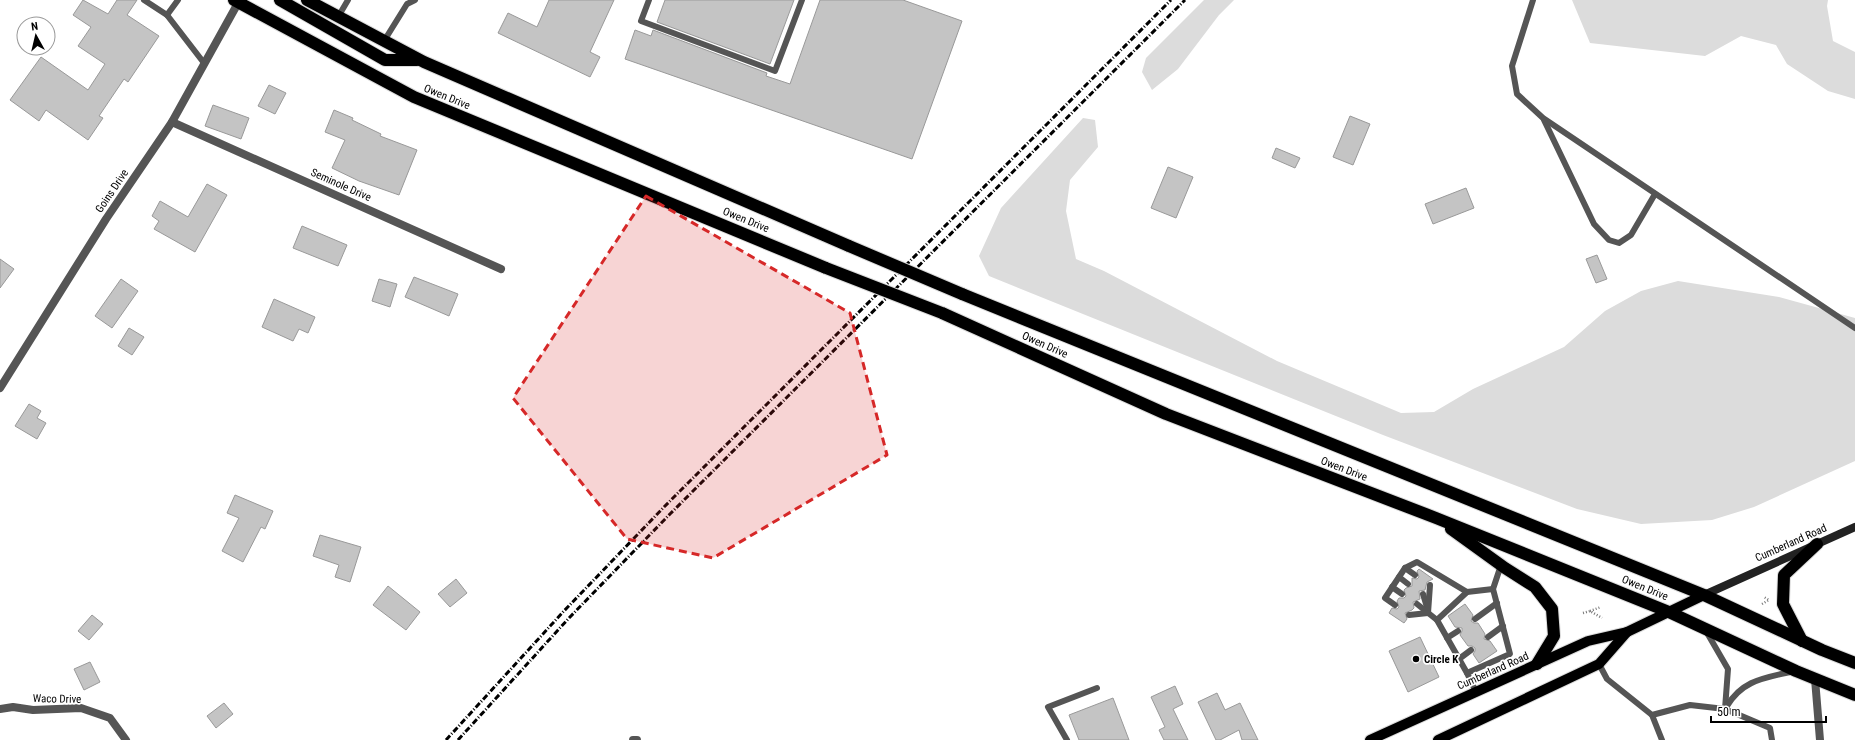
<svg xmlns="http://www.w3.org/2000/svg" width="1855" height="740" viewBox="0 0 1855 740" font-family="'Roboto Condensed',sans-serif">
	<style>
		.green { fill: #dcdcdc }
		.building { fill: #c4c4c4; stroke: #999 }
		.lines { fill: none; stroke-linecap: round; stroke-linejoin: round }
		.primary-casing { stroke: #dbdbdb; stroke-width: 12 }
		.highway-casing { stroke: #dbdbdb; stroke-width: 14 }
		.path { stroke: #777; stroke-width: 2.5; stroke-dasharray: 1 2; stroke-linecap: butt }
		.lane { stroke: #555; stroke-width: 6 }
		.street { stroke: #555; stroke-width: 8 }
		.secondary { stroke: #222; stroke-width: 8 }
		.primary { stroke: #000; stroke-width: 10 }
		.highway { stroke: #000; stroke-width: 12 }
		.rail { stroke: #000; stroke-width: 3; stroke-dasharray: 6 2 1 2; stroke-linecap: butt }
		.highway-bridge-casing { stroke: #dbdbdb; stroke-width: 14; stroke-linecap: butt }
		.highway-bridge { stroke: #000; stroke-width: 12 }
		.marked { fill: #d62828; fill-opacity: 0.2; stroke: #d62828; stroke-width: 3; stroke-dasharray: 8 5; stroke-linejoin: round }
		.poi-dot { fill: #000; stroke: #fff; stroke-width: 1.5 }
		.labels { text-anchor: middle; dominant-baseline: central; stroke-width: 3.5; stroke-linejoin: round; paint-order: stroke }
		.street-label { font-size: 11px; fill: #000; stroke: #fff }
		.poi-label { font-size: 11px; font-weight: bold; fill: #000; stroke: #fff; text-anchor: start }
	</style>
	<rect width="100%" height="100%" fill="#fff"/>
	<g class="green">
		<path d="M1204,0H1234L1219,15L1178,69L1152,90L1142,72L1146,58Z"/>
		<path d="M1572,0H1828L1827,6L1833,41L1855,52V99L1828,91L1787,64L1776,45L1741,36L1705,56L1590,43Z"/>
		<path d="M1083,118L1095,120L1098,147L1070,180L1066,211L1076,259L1104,271L1277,361L1401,413L1434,412L1473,389L1564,347L1605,311L1641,291L1678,281L1779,297L1855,318V461L1754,507L1712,520L1641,524L1577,509L1383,435L989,276L979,256L1001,208Z"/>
	</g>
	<g class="building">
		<path d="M83,0L108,14L117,0H137L127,15L159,36L128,82L124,79L99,116L103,118L88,140L46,110L39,121L10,100L41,57L88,90L105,64L78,46L91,27L73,15Z"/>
		<path d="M549,0H614L590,52L600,57L590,77L498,33L508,13L537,27Z"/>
		<path d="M665,0H794L770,64L657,22Z"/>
		<path d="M820,0H903L962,21L912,159L625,59L635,30L651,36L653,30L767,73L766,76L790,84Z"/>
		<path d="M269,85L286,93L275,114L258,106Z"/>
		<path d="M213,105L249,118L241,139L205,126Z"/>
		<path d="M334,110L353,118L352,120L381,134L380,136L417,150L399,195L359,181L332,168L345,140L325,132Z"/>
		<path d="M1350,116L1370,124L1353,165L1333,157Z"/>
		<path d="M1276,148L1300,158L1295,168L1272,158Z"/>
		<path d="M1168,167L1193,177L1176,218L1151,208Z"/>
		<path d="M207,184L227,195L195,252L154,229L159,221L152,216L160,201L188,217Z"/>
		<path d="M1466,188L1474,208L1433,224L1425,204Z"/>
		<path d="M302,226L347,245L338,266L293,248Z"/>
		<path d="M1597,255L1607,279L1596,283L1586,259Z"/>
		<path d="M0,259L14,269L0,288Z"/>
		<path d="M414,277L458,294L449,316L405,297Z"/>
		<path d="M121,279L138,291L112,328L95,316Z"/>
		<path d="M379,279L397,284L390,307L372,301Z"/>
		<path d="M274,299L315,317L308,333L299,329L293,341L262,327Z"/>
		<path d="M129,328L144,337L132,355L118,346Z"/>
		<path d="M29,404L41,411L37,418L46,423L37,439L15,426Z"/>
		<path d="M235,495L273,511L265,529L261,527L243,562L222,551L239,518L227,513Z"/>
		<path d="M320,535L361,547L350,582L335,577L339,565L313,556Z"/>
		<path d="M1419,569L1433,579L1427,582L1425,590L1419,591L1420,599L1413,602L1414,608L1412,610L1405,613L1407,619L1404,623L1389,613L1392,608L1397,609L1399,607L1397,601L1399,598H1404L1406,596L1404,590L1406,588L1412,586V578L1417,579L1419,577L1417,571Z"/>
		<path d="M456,579L467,593L450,607L438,594Z"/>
		<path d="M388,586L420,612L406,630L373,605Z"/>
		<path d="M1465,604L1473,615L1471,621L1474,623H1478L1485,634L1484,639L1490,641L1497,651L1479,663L1473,654L1475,651V648L1472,646H1468L1460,635L1462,631V628L1455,627L1448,616Z"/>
		<path d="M92,615L103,624L89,640L78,631Z"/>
		<path d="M1420,637L1439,677L1408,692L1389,651Z"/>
		<path d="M90,662L100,682L84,690L74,669Z"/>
		<path d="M1175,686L1183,704L1173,709L1188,740H1164L1159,730L1165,727L1151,697Z"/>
		<path d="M1217,693L1225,710L1240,703L1258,740H1242L1239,730L1220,740H1216L1198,702Z"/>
		<path d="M1113,698L1129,740H1079L1069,715Z"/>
		<path d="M224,703L233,714L216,728L207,716Z"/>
	</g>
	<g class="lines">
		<defs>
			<g id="primary">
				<path d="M1370,740L1588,641L1627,632L1704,595"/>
				<path d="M1438,740L1599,664L1627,632"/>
			</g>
			<g id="highway">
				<path d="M234,0L414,97L826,268"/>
				<path d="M280,0L385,60H417"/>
				<path d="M307,0L424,62L849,246"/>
				<path d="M962,294L1704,595L1822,650L1855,663"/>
				<path d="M942,313L1166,414L1436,518L1669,612L1796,671L1855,695"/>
				<path d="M1451,529L1505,568L1535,587L1552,609L1554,636L1537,664"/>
				<path d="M1802,641L1783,604L1784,575L1817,544"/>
			</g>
		</defs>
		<use href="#primary" class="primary-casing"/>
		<use href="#highway" class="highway-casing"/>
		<g class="path">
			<path d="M1762,604L1769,600L1764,597"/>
			<path d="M1590,611L1601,607"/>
			<path d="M1583,613L1590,611L1602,618"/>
		</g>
		<g class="lane">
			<path d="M144,0L167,15L178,0"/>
			<path d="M649,0L641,21L775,71L802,0"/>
			<path d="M1533,0L1512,66L1517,94L1543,118L1855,328"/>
			<path d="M167,15L204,63"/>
			<path d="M338,17L348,0"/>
			<path d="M384,41L407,4L415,0"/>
			<path d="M1544,120L1594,224L1609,240L1619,243L1631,235L1655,194"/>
			<path d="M1405,568L1415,575"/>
			<path d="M1399,577L1408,584"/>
			<path d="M1392,587L1402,594"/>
			<path d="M1423,594L1427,607"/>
			<path d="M1417,604L1437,620"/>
			<path d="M1395,605L1385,598L1405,568L1417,562L1467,592"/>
			<path d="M1428,613L1430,585"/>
			<path d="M1409,615L1428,613"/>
			<path d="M1475,619L1497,603"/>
			<path d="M1706,631L1728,669L1725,709"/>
			<path d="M1488,637L1503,626"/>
			<path d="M1447,638L1458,631"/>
			<path d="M1459,659L1471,650"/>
			<path d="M1599,664L1607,679L1652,715L1690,705L1725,709L1770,728L1772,740"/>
			<path d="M1467,673L1437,620L1467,592L1493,589"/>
			<path d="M1476,692L1467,673L1510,654L1493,589L1501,565"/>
			<path d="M1727,706C1743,679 1766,678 1794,671"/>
			<path d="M1652,715L1662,740"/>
			<path d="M1067,740L1048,707L1097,688"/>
		</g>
		<g class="street">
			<path d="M172,122L501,269"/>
			<path d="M0,388L106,219L172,122L238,3"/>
			<path d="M1815,679L1820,740"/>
			<path d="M0,709L13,707L33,710L81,708L110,718L126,740"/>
			<path d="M633,740H637"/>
		</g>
		<path class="secondary" d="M1704,595L1855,527"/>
		<use href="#primary" class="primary"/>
		<use href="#highway" class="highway"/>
		<g class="rail">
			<path d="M446,740L563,612L664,507L1171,0"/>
			<path d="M458,740L569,618L670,514L1185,0"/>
		</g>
		<defs>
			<g id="highway-bridge">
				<path d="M849,246L962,294"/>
				<path d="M826,268L942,313"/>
			</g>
		</defs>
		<use href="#highway-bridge" class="highway-bridge-casing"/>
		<use href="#highway-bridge" class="highway-bridge"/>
	</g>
	<path class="marked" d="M646,196L850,313L887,455L713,558L627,539L513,398Z"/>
	<circle class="poi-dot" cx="1416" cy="659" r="4"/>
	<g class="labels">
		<g class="street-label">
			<text transform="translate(447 97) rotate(22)">Owen Drive</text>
			<text transform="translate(341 185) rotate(24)">Seminole Drive</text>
			<text transform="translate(112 191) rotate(-56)">Goins Drive</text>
			<text transform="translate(746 220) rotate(22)">Owen Drive</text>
			<text transform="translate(1045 345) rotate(24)">Owen Drive</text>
			<text transform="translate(1344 469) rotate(21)">Owen Drive</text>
			<text transform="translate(1791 543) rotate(-24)">Cumberland Road</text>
			<text transform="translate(1645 588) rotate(22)">Owen Drive</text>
			<text transform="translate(1493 671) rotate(-24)">Cumberland Road</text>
			<text transform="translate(57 699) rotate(1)">Waco Drive</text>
		</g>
		<g class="poi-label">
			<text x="1424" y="659">Circle K</text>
		</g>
	</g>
	<g transform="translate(36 36) rotate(352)"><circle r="19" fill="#ffffff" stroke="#999999"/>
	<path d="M0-3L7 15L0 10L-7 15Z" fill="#000000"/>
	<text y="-6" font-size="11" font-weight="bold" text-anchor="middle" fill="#000000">N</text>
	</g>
	<path d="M1711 716v6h115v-6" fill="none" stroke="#000000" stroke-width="2"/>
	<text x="1717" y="716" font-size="12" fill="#000000" stroke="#ffffff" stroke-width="3" paint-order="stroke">50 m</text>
</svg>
